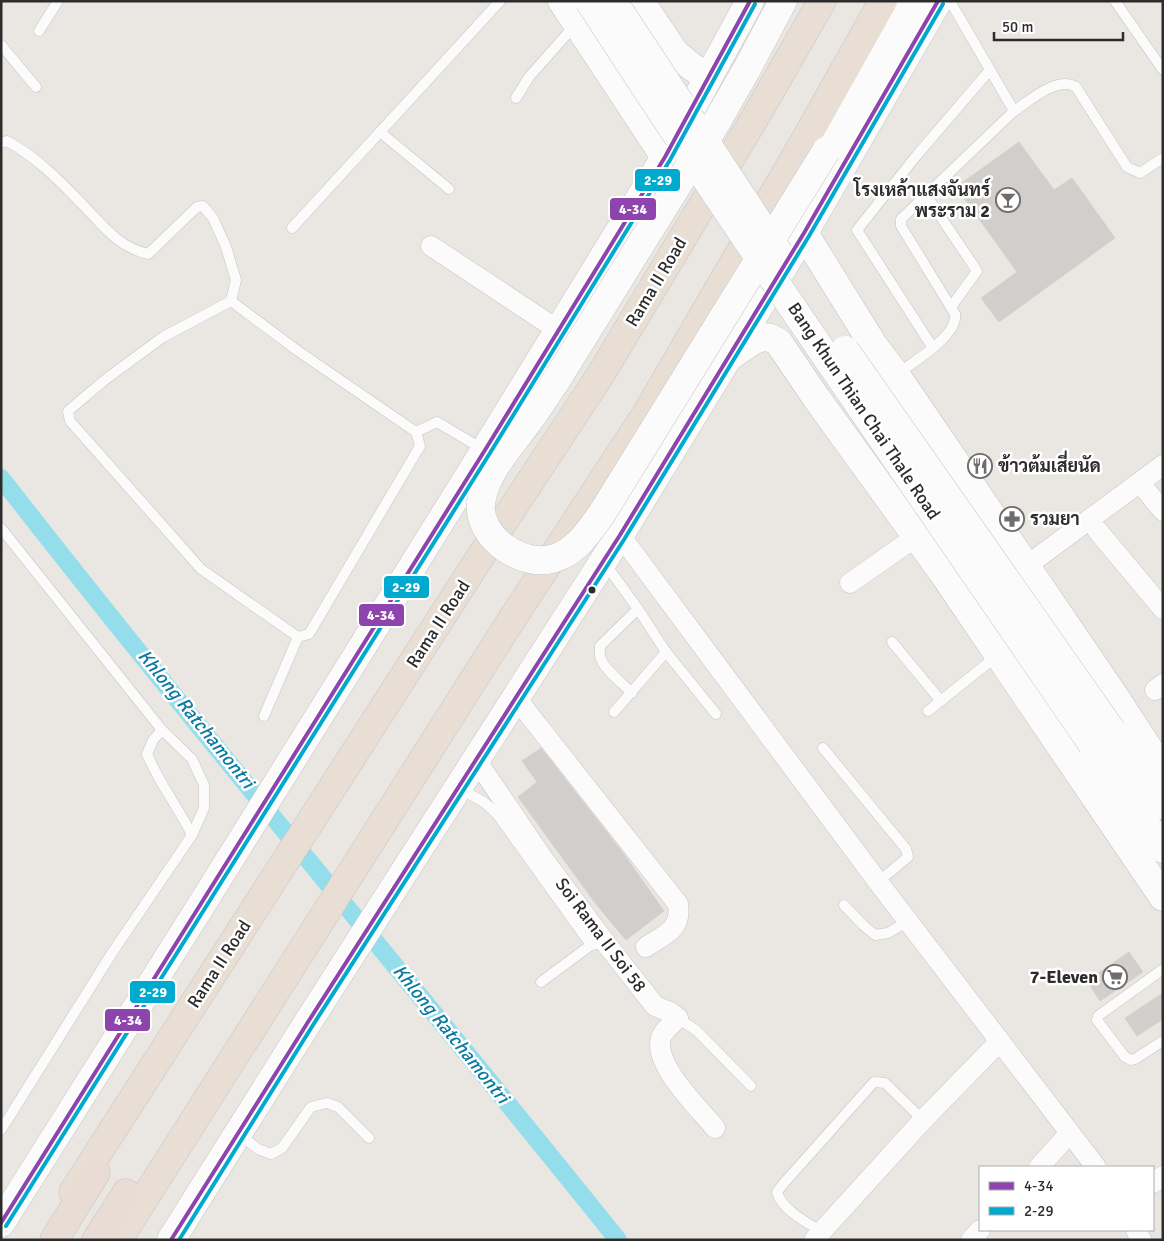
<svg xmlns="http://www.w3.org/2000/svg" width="1164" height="1241" viewBox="0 0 1164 1241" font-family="Signika,Sarabun,sans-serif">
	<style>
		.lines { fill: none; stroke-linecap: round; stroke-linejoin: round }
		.canal { stroke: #94deec; stroke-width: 18 }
		.building { fill: #d1cecb; stroke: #d5d1ce }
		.service-casing { stroke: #c6c4c4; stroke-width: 11 }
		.minor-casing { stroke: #c6c4c4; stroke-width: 21 }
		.secondary-casing { stroke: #c6c4c4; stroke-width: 29 }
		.trunk-casing { stroke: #c6c4c2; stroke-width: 29 }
		.motorway-casing { stroke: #c6c4c2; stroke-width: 29 }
		.service { stroke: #fcfbfb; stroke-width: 10 }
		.minor { stroke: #fcfbfb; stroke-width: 20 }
		.secondary { stroke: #fcfbfb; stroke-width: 28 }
		.trunk { stroke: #e8ded4; stroke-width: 28 }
		.motorway { stroke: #e9dcd4; stroke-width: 28 }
		.secondary-bridge-casing { stroke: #c6c4c4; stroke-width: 29; stroke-linecap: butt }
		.secondary-bridge { stroke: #fcfbfb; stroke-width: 28 }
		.bus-1-casing { stroke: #fff; stroke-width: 8 }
		.bus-2-casing { stroke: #fff; stroke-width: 8 }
		.bus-1 { stroke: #8e44ad; stroke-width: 4 }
		.bus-2 { stroke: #00a9ce; stroke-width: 4 }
		.bus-dot { fill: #2c2c2c; stroke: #fff; stroke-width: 2 }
		.labels { text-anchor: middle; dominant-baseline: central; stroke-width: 5; stroke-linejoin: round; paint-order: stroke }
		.poi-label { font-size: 18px; font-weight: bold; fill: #2c2c2c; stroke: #fff; text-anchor: end }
		.street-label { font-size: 18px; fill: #2c2c2c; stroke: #fff }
		.water-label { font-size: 19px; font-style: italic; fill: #0b7ba1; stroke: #fff }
		.line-badge { stroke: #fff; stroke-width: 2 }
		.badge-label { font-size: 14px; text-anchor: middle; font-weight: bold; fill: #fff }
	</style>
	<rect width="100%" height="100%" fill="#eae6e2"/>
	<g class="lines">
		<path class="canal" d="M1,478C202,736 414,985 618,1240"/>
	</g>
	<g class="building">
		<path d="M1019,142L1054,190L1072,178L1115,238L999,322L981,298L1017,272L956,187Z"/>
		<path d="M541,748L623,853L664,911L626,940L596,904L518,797L537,782L522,761Z"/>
		<path d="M1129,952L1143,972L1100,1001L1087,981Z"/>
		<path d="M1163,993V1019L1137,1036L1125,1018Z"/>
	</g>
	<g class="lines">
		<defs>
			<g id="service">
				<path d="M1115,1L1163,70"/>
				<path d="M39,31L58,1"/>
				<path d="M1,45L36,87"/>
				<path d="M516,98L529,77L575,25"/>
				<path d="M1014,111C1029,101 1058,75 1076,87L1127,167L1140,173L1163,158"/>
				<path d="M380,132L449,189"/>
				<path d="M1,143L7,141C35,156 59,180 81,203C103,225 116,246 148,254L197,207L203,206L213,218L226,247L236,280L231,301"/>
				<path d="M926,195L977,271L951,307"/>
				<path d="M292,228L500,1"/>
				<path d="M231,301L298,351L416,432L420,446L309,634L298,637L201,569L70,421L68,411L106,379L163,337Z"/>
				<path d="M933,348L857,230L917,155L989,71"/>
				<path d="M897,374C912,363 959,335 955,314L901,226V219L1014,111L950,1"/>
				<path d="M416,432L437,422L484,450"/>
				<path d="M1,528L162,730L153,740L147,754C159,783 178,807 192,835"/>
				<path d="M604,562L638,609L666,652L716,714"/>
				<path d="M892,642L941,701"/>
				<path d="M632,693C622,683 606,671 601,659C599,655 600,650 600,646L638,609"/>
				<path d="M928,711L998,655"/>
				<path d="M614,712L666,652"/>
				<path d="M264,716L298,637"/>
				<path d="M823,748L906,849L908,857L878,882"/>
				<path d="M458,788L484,802L497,814L591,945"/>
				<path d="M844,905L863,925L875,935L888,933L908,921"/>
				<path d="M1163,969L1098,1016L1097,1020L1125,1057L1131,1060L1135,1059L1163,1041"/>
				<path d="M541,982L591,945L596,944"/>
				<path d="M678,1018L697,1031L751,1086"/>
				<path d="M1,1130L112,953L192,835L204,808V785L192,759L162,730"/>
				<path d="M239,1134L258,1149L271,1154L282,1148L311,1107L327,1103L338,1107L369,1138"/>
				<path d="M821,1231C807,1223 781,1209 777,1192L784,1183L874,1082L885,1083L923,1120"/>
			</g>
			<g id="minor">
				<path d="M431,246L558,330"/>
				<path d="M1140,483L1163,511"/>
				<path d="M1097,530L1163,609"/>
				<path d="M620,535L878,882L1096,1167"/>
				<path d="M1025,567L1163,465"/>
				<path d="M850,583L917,536"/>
				<path d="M1155,690L1163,684"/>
				<path d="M516,698L678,904C682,930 665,934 646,947"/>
				<path d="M476,760L544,860L604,941L655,1006L670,1012L678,1018C672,1024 663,1031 661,1038C653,1065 699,1108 715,1128"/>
				<path d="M1039,1167L1070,1133"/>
				<path d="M1153,1183L1163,1176"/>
				<path d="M1136,1230L1141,1240"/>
				<path d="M814,1240L923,1120L1000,1041"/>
				<path d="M971,1240L980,1230"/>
			</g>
			<g id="secondary">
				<path d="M562,1L665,157"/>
				<path d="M640,1L675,53L692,67L708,77"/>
				<path d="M716,123L748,67L783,1"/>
				<path d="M826,151L913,1"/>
				<path d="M804,233L874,346L896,375L1115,697L1163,771"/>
				<path d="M732,355C746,346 763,328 779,343L817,399L943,573L1163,897"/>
				<path d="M1112,731L1163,805"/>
				<path d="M1092,744L1163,849"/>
				<path d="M1,1223L207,896L485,450L665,157L750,1"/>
				<path d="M171,1240L308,1022L620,535L804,233L938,1"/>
			</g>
			<g id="trunk">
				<path d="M73,1192L477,562L601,374L759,111L822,1"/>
				<path d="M118,1240L514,616L646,414L805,140L883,1"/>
			</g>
			<g id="motorway">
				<path d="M54,1240L96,1173"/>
				<path d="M96,1240L126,1193"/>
			</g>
		</defs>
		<use href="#service" class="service-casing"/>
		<use href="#minor" class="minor-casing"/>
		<use href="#secondary" class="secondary-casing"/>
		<use href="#trunk" class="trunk-casing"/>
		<use href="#motorway" class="motorway-casing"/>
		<use href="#service" class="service"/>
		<use href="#minor" class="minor"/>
		<use href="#secondary" class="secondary"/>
		<use href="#trunk" class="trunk"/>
		<use href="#motorway" class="motorway"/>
		<defs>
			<g id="secondary-bridge">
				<path d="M589,1C751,252 923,497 1092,744"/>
				<path d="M613,1L780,255"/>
				<path d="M716,123L554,384C545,397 537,410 528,422C511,446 485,472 481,503C477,538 524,569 555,558C577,551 588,532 601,515L826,151"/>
				<path d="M845,350L1112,731"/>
			</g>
		</defs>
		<use href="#secondary-bridge" class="secondary-bridge-casing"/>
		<use href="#secondary-bridge" class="secondary-bridge"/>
		<defs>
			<g id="bus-1">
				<path d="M1,1223L485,450L665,157L750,1"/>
				<path d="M171,1240L308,1022L620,535L804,233L938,1"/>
			</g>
			<g id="bus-2">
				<path d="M6,1226L490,453L670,160L755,4"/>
				<path d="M179,1240L313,1025L625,538L809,236L943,4"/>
			</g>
		</defs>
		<use href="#bus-1" class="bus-1-casing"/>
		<use href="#bus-2" class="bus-2-casing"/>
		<use href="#bus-1" class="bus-1"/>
		<use href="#bus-2" class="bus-2"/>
	</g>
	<defs>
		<symbol id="bar-ring" viewBox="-11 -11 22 22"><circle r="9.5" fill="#fff" stroke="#6e6d6c" stroke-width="1.5"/><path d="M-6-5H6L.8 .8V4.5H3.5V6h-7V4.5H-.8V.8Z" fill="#6e6d6c"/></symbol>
		<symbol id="restaurant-ring" viewBox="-11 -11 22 22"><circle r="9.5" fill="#fff" stroke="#6e6d6c" stroke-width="1.5"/><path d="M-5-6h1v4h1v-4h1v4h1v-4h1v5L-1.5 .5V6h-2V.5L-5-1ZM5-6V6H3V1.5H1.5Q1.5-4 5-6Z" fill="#6e6d6c"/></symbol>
		<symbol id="pharmacy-ring" viewBox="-11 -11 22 22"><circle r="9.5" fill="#fff" stroke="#6e6d6c" stroke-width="1.5"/><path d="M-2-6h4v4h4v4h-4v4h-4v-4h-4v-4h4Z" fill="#6e6d6c"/></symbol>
		<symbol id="supermarket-ring" viewBox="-11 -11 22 22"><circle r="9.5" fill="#fff" stroke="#6e6d6c" stroke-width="1.5"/><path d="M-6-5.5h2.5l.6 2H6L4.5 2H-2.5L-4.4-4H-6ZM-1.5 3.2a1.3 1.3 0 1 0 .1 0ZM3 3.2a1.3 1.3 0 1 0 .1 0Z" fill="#6e6d6c"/></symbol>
	</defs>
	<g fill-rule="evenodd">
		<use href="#bar-ring" x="994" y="186" width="28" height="28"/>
		<use href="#restaurant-ring" x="966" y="452" width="28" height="28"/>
		<use href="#pharmacy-ring" x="998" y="505" width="28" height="28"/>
		<use href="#supermarket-ring" x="1101" y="963" width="28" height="28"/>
	</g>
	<circle class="bus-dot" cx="592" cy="590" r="4.5"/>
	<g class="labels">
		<g class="poi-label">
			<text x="990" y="190">โรงเหล้าแสงจันทร์<tspan x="990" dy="21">พระราม 2</tspan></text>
			<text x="998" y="466" text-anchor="start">ข้าวต้มเสี่ยนัด</text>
			<text x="1030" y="519" text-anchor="start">รวมยา</text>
			<text x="1098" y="977">7-Eleven</text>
		</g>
		<g class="street-label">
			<text transform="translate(656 282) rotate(-59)">Rama II Road</text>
			<text transform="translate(864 411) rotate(56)">Bang Khun Thian Chai Thale Road</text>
			<text transform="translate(438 624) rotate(-57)">Rama II Road</text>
			<text transform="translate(601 935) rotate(53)">Soi Rama II Soi 58</text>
			<text transform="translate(219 964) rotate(-57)">Rama II Road</text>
		</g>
		<g class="water-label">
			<text transform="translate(196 719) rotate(51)">Khlong Ratchamontri</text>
			<text transform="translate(451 1034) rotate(51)">Khlong Ratchamontri</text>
		</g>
	</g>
	<g class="line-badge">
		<rect x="634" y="168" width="47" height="24" rx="5" fill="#00a9ce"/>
		<rect x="609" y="197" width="48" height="24" rx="5" fill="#8e44ad"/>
		<rect x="383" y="575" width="47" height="24" rx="5" fill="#00a9ce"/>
		<rect x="358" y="603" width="47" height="24" rx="5" fill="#8e44ad"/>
		<rect x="129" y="980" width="47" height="24" rx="5" fill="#00a9ce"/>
		<rect x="104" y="1008" width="47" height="24" rx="5" fill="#8e44ad"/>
	</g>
	<g class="badge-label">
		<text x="658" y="185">2-29</text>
		<text x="633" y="214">4-34</text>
		<text x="406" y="592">2-29</text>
		<text x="381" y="620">4-34</text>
		<text x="153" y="997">2-29</text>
		<text x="128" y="1025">4-34</text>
	</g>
	<rect width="1164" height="1241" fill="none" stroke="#2c2c2c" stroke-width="5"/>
	<rect x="979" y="1166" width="175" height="65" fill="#ffffff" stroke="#ababab"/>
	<rect x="989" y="1182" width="25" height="8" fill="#8e44ad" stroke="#ababab"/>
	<text x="1024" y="1191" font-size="15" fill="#2c2c2c">4-34</text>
	<rect x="989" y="1207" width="25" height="8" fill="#00a9ce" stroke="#ababab"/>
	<text x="1024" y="1216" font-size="15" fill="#2c2c2c">2-29</text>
	<path d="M994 32v8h129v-8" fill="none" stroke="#2c2c2c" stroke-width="2.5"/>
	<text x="1002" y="32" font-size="15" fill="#2c2c2c" stroke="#ffffff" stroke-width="4" paint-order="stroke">50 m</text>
</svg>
